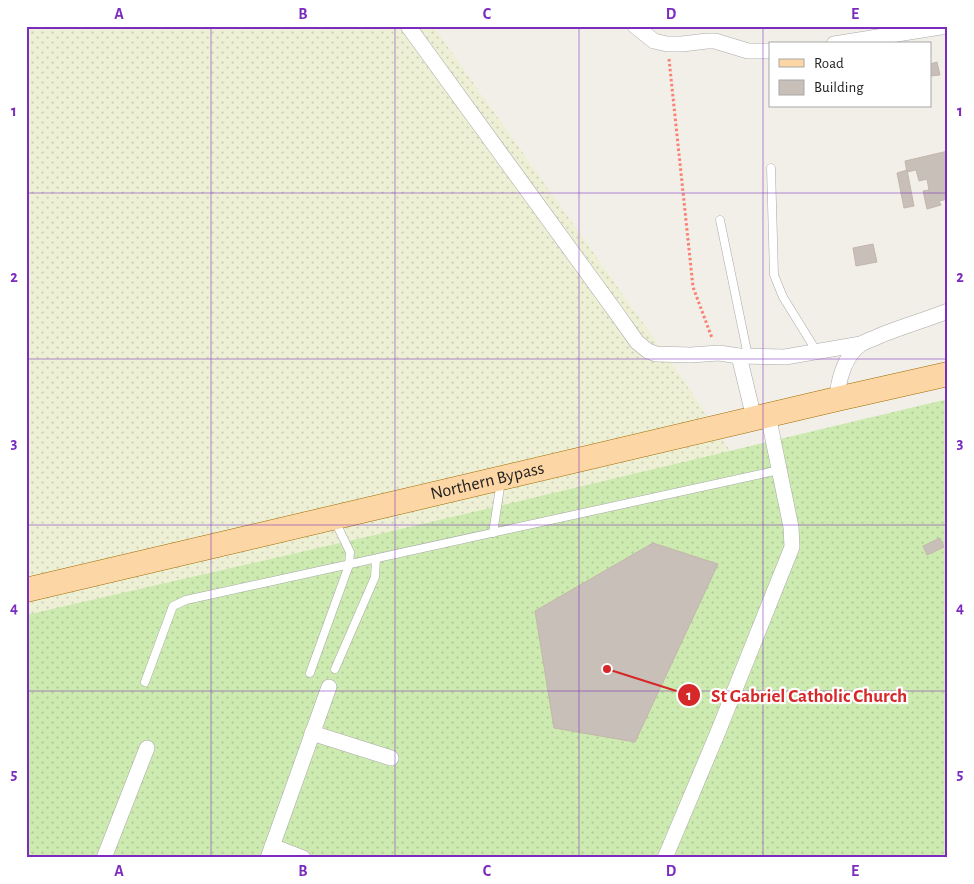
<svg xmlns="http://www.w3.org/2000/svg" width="974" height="884" viewBox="0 0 974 884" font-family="'Alegreya Sans',sans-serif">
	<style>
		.farmland { fill: url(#farmland-dots) }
		.garden { fill: url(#garden-dots) }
		.building { fill: #c7bfb8; stroke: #c4b6ab }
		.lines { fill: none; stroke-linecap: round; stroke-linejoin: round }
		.lane-casing { stroke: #a9a9a9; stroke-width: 9 }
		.street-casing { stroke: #a9a9a9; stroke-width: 16 }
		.primary-casing { stroke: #a06b00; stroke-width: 25 }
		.path { stroke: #fa8072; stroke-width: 3; stroke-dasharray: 2.5 2.5; stroke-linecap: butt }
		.lane { stroke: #fff; stroke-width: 8 }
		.street { stroke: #fff; stroke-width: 15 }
		.primary { stroke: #fcd6a4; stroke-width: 24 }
		.grid { fill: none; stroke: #7b2cbf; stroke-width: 1; stroke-opacity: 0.55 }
		.labels { text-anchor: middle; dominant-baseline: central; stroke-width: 4.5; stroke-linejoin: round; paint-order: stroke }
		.street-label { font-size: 18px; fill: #222; stroke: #fff }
		.leader { fill: none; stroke: #d62828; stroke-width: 2 }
		.callout-dot { fill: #d62828; stroke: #fff; stroke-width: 2 }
		.mark-label { font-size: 15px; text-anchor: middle; font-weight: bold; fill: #fff }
		.callout-label { font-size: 19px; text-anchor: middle; font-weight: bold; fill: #d62828; stroke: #fff; stroke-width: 4.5; stroke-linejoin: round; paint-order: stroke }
		.neatline { fill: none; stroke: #7b2cbf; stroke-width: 2 }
		.grid-label { font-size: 16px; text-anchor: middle; font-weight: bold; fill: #7b2cbf }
	</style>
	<defs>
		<pattern id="farmland-dots" width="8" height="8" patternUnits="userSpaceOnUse" patternTransform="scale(1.25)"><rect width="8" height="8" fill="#eef0d5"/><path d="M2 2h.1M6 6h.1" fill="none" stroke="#ccceb7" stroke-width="1.8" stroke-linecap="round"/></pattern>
		<pattern id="garden-dots" width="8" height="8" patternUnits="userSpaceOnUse" patternTransform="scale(1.25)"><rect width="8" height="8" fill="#cdebb0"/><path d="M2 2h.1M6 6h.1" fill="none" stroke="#b0c997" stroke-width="1.8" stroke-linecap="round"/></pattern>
	</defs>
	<rect width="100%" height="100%" fill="#f2efe9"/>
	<path class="farmland" d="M26,26H433L680,375L787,536L26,691Z"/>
	<path class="garden" d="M948,399V858H26V615L431,522Z"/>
	<g class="building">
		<path d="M937,62L940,75L930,76V64Z"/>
		<path d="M948,151V199L939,201L941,205L927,209L923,191L929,190L927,179L919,181L916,170L907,172L905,161Z"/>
		<path d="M907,170L914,206L904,208L897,173Z"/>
		<path d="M873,244L877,262L856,266L853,248Z"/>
		<path d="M940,538L944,547L927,555L923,546Z"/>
		<path d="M653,543L718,564L635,742L554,728L535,611Z"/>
	</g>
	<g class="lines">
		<defs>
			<g id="lane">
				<path d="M771,168L774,275L783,297L817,352"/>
				<path d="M720,220L748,356"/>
				<path d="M493,533L501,481"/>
				<path d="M335,669L375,577L376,559"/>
				<path d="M310,673L349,565L350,552L334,519"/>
				<path d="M145,682L173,606L186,600L779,470"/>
			</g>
			<g id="street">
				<path d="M408,26L615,311L637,342L648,351L656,354L691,355L719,353L739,356L785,357L861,344"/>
				<path d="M635,26L654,41L667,44H682L707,41H715L748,51H770"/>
				<path d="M834,44L947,26"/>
				<path d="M739,356L754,418"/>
				<path d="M837,399C838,380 845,355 861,344C866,341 873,339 879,336C901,327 925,320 948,311"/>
				<path d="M312,733L391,758"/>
				<path d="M272,846L303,858"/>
				<path d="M104,858L147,748"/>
				<path d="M268,858L329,687"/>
				<path d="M665,858L718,732L792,547L791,527L768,415"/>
			</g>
			<g id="primary">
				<path id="s1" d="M26,590L837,399L948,374"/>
			</g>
		</defs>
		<use href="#lane" class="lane-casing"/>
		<use href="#street" class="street-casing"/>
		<use href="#primary" class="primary-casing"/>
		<path class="path" d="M669,59L693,287L712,338"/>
		<use href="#lane" class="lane"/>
		<use href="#street" class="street"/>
		<use href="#primary" class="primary"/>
	</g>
	<path class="grid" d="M211,26V858M395,26V858M579,26V858M763,26V858M26,193H948M26,359H948M26,525H948M26,691H948"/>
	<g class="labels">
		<g class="street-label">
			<text stroke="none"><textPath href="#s1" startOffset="474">Northern Bypass</textPath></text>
		</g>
	</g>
	<path class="leader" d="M607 669L689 695"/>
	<g class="callout-dot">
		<circle cx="607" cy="669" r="5"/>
		<circle cx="689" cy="695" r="12"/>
	</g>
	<g class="mark-label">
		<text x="689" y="700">1</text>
	</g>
	<g class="callout-label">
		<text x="809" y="702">St Gabriel Catholic Church</text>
	</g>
	<rect width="974" height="884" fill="none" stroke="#ffffff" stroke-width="55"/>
	<rect x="769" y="42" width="162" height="65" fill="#ffffff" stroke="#a7a7a7"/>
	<rect x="779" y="59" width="25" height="8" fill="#fcd6a4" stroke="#a7a7a7"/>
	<text x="814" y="68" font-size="15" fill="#222222">Road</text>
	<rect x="779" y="80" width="25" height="15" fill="#c7bfb8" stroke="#a7a7a7"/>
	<text x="814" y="92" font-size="15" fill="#222222">Building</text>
	<rect x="28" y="28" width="918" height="828" class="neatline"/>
	<g class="grid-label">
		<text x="119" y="19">A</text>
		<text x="303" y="19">B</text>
		<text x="487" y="19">C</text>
		<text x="671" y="19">D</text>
		<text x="855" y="19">E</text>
		<text x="14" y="116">1</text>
		<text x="960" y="116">1</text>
		<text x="14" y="282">2</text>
		<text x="960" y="282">2</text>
		<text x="14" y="448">3</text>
		<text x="960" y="448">3</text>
		<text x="14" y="613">4</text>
		<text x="960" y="613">4</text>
		<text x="14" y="779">5</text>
		<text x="960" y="779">5</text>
		<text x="119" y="876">A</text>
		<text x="303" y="876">B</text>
		<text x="487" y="876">C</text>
		<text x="671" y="876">D</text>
		<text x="855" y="876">E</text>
	</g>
</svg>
